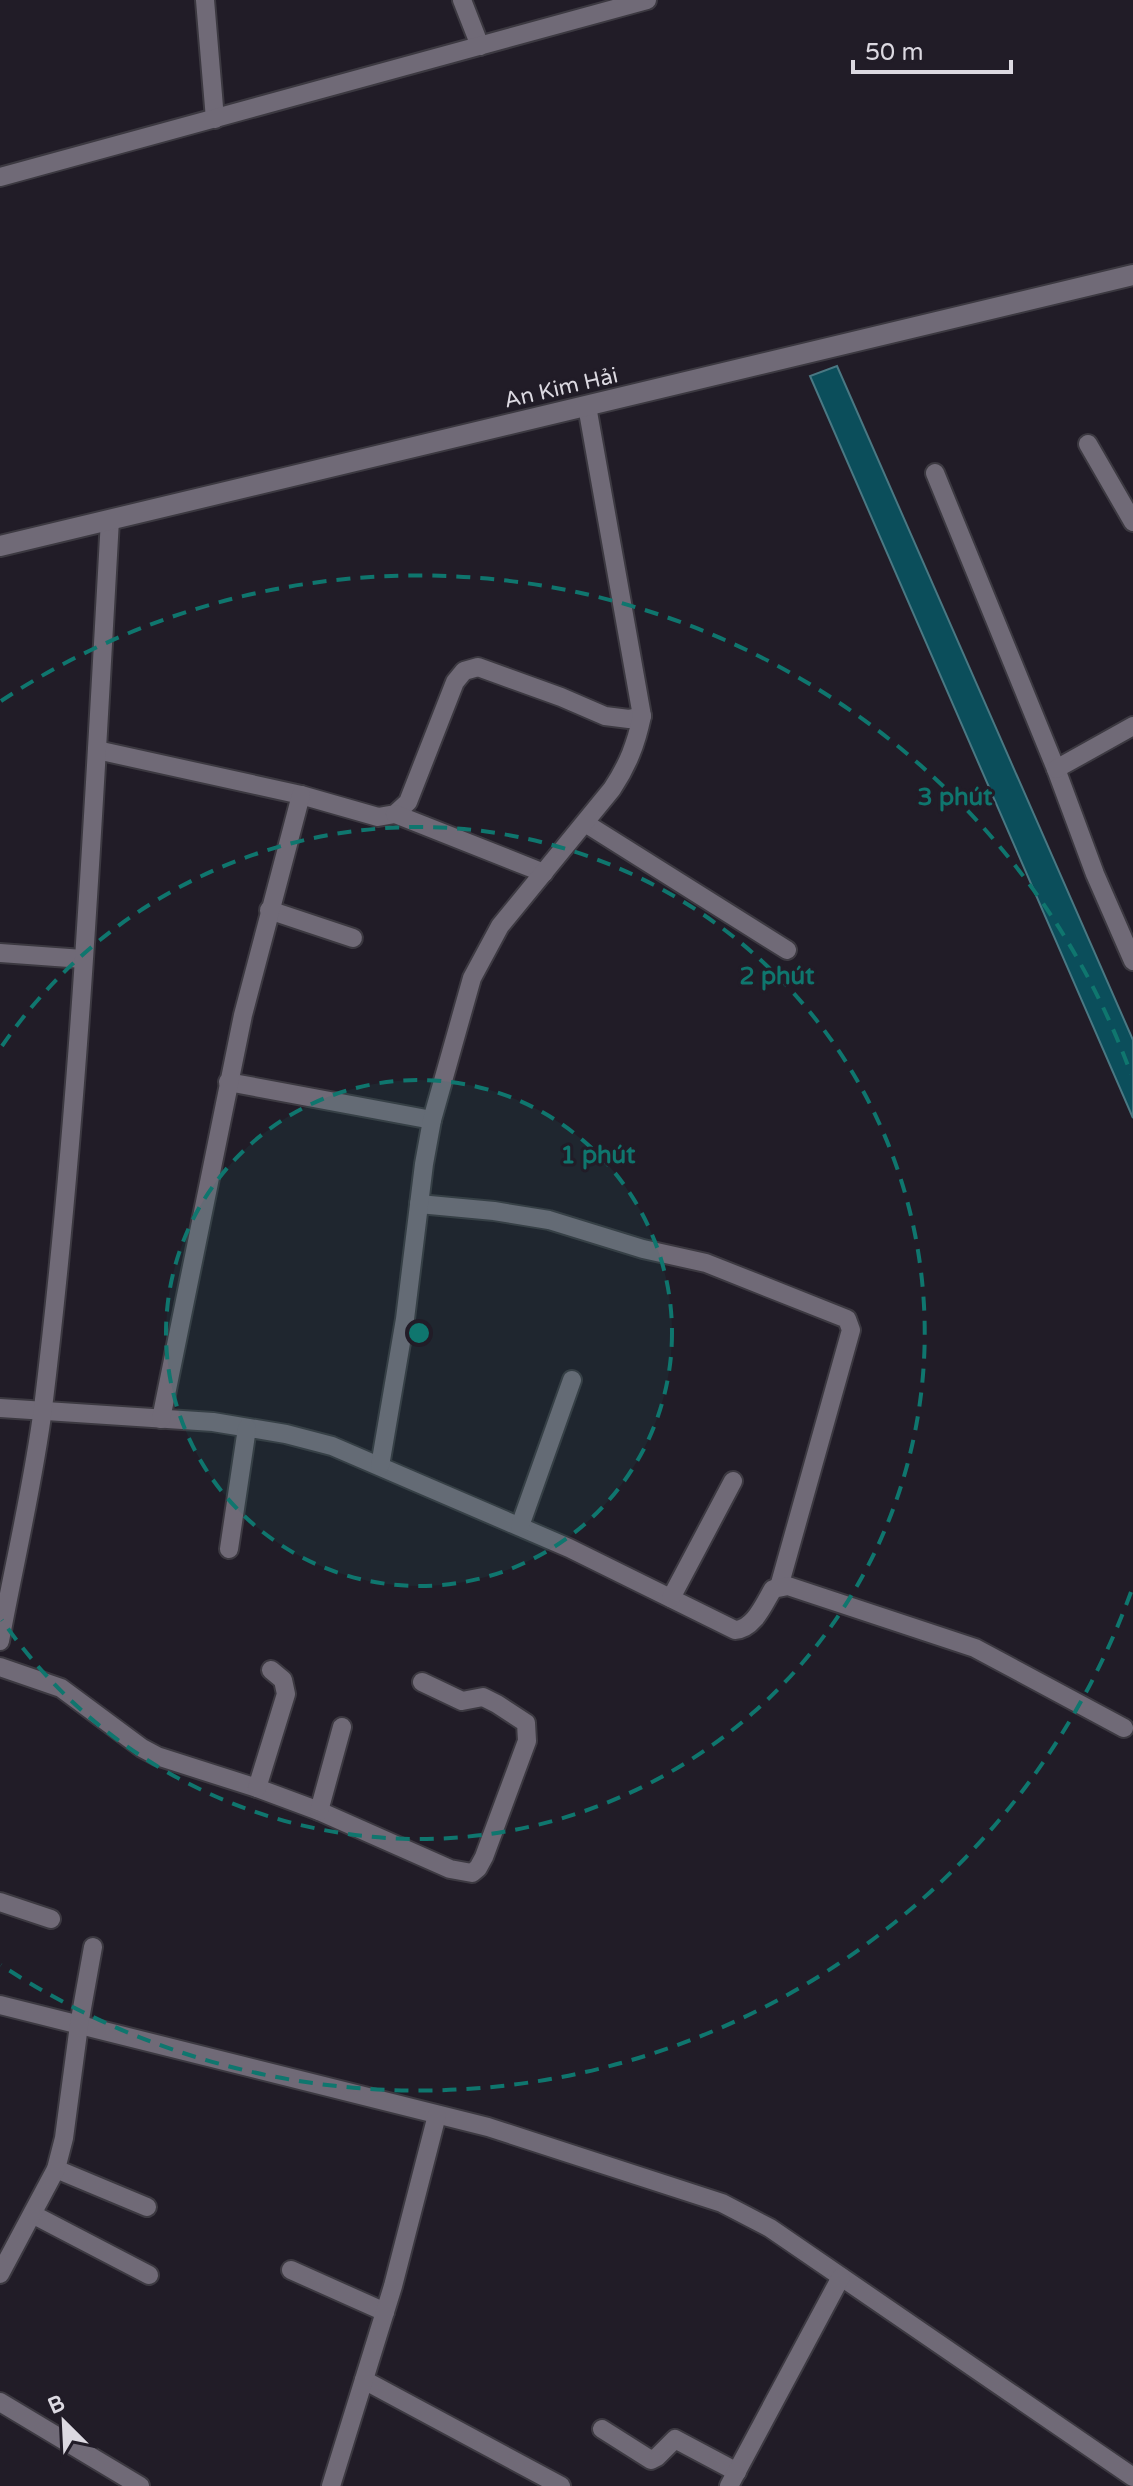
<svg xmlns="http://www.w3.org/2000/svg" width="1133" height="2486" viewBox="0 0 1133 2486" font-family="'Varela Round',sans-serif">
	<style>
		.water { fill: #0b4e5b; stroke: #4a7883; stroke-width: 2 }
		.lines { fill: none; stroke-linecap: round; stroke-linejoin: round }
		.street-casing { stroke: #3c3941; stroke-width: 22 }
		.secondary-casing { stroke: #3c3941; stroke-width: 24 }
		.street { stroke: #706a77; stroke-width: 18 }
		.secondary { stroke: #706a77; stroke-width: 20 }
		.ring { fill: none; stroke: #0f766e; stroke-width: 4; stroke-dasharray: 14 10 }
		.labels { text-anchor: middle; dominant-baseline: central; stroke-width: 6; stroke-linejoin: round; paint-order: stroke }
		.street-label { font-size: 22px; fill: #dcd9e1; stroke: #211c27 }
		.centre { fill: #0f766e; stroke: #211c27; stroke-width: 4 }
		.ring-label { font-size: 24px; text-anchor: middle; font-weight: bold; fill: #0f766e; stroke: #211c27; stroke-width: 6; stroke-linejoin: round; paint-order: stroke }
	</style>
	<rect width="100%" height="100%" fill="#211c27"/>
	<path class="water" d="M837,366L1133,1040V1118L810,376Z"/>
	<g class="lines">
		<defs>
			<g id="street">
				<path d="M205,0L215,119"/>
				<path d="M462,0L480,46"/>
				<path d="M0,177L647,0"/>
				<path d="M1088,444L1133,522"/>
				<path d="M935,473L1056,769L1095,874L1133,961"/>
				<path d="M97,750L301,795L378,817L395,814L408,802L455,682L464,671L478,667L561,697L605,716L629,719L642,716"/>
				<path d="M1056,769L1133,726"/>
				<path d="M395,814L544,873"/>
				<path d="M585,823L787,950"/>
				<path d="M269,910L353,938"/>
				<path d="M0,953L83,959"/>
				<path d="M228,1082L432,1120"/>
				<path d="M419,1204L494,1211L549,1220L643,1249L706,1263L847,1319L851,1330L779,1587"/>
				<path d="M0,1408L213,1422L286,1434L332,1446L569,1548L735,1630C754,1629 764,1604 773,1589L788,1586L975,1648L1124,1728"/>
				<path d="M161,1419L243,1015L301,795"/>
				<path d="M380,1466L405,1319L424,1164L432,1120L472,978L500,926L612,789C628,765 636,744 642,716L587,406"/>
				<path d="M520,1526L572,1380"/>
				<path d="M229,1549L247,1428"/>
				<path d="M671,1598L733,1481"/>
				<path d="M0,1641C14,1564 33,1486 43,1408C79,1114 93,816 110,520"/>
				<path d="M0,1667L61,1688L142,1748L157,1756L257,1788L319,1811L450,1869L472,1873L478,1868L484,1857L527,1741L526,1723L497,1704L483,1697L462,1701L422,1682"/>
				<path d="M257,1788L286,1694L283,1680L271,1670"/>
				<path d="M319,1811L342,1727"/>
				<path d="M0,1902L51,1919"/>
				<path d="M0,2005L488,2127L722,2203L770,2228L1133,2477"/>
				<path d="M56,2169L147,2207"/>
				<path d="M34,2215L149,2275"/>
				<path d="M291,2270L385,2312"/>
				<path d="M0,2274L56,2169L64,2138L79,2025L93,1947"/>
				<path d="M364,2380L561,2486"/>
				<path d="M0,2402L140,2486"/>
				<path d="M602,2429L651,2460L657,2457L675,2439L737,2472"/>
				<path d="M331,2486L393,2286L437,2115"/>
				<path d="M729,2486L841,2277"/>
			</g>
			<path id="secondary" d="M0,546L1133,275"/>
		</defs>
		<use href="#street" class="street-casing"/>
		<use href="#secondary" class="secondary-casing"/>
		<use href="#street" class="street"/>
		<use href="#secondary" class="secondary"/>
	</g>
	<circle cx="419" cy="1333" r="253" fill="#0f766e" fill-opacity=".12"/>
	<g class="ring">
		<circle cx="419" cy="1333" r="253"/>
		<path d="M2 1046A506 506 0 1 1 2 1620"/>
		<path d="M1131 1592A758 758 0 0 1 1 1965M1 701A758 758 0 0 1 1131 1074"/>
	</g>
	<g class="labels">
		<g class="street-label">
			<text transform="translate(561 388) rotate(-13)">An Kim Hải</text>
		</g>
	</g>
	<circle cx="419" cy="1333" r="12" class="centre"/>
	<g class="ring-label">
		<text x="955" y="805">3 phút</text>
		<text x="777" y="984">2 phút</text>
		<text x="598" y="1163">1 phút</text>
	</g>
	<g transform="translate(64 2422) rotate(336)" stroke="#211c27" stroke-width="6" paint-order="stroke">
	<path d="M0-6L14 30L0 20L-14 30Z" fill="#dcd9e1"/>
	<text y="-12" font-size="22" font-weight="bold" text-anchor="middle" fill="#dcd9e1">B</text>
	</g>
	<path d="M853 60v12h158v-12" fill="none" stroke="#dcd9e1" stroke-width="4"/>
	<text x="865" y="60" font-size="24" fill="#dcd9e1" stroke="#211c27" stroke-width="6" paint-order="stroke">50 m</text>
</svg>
